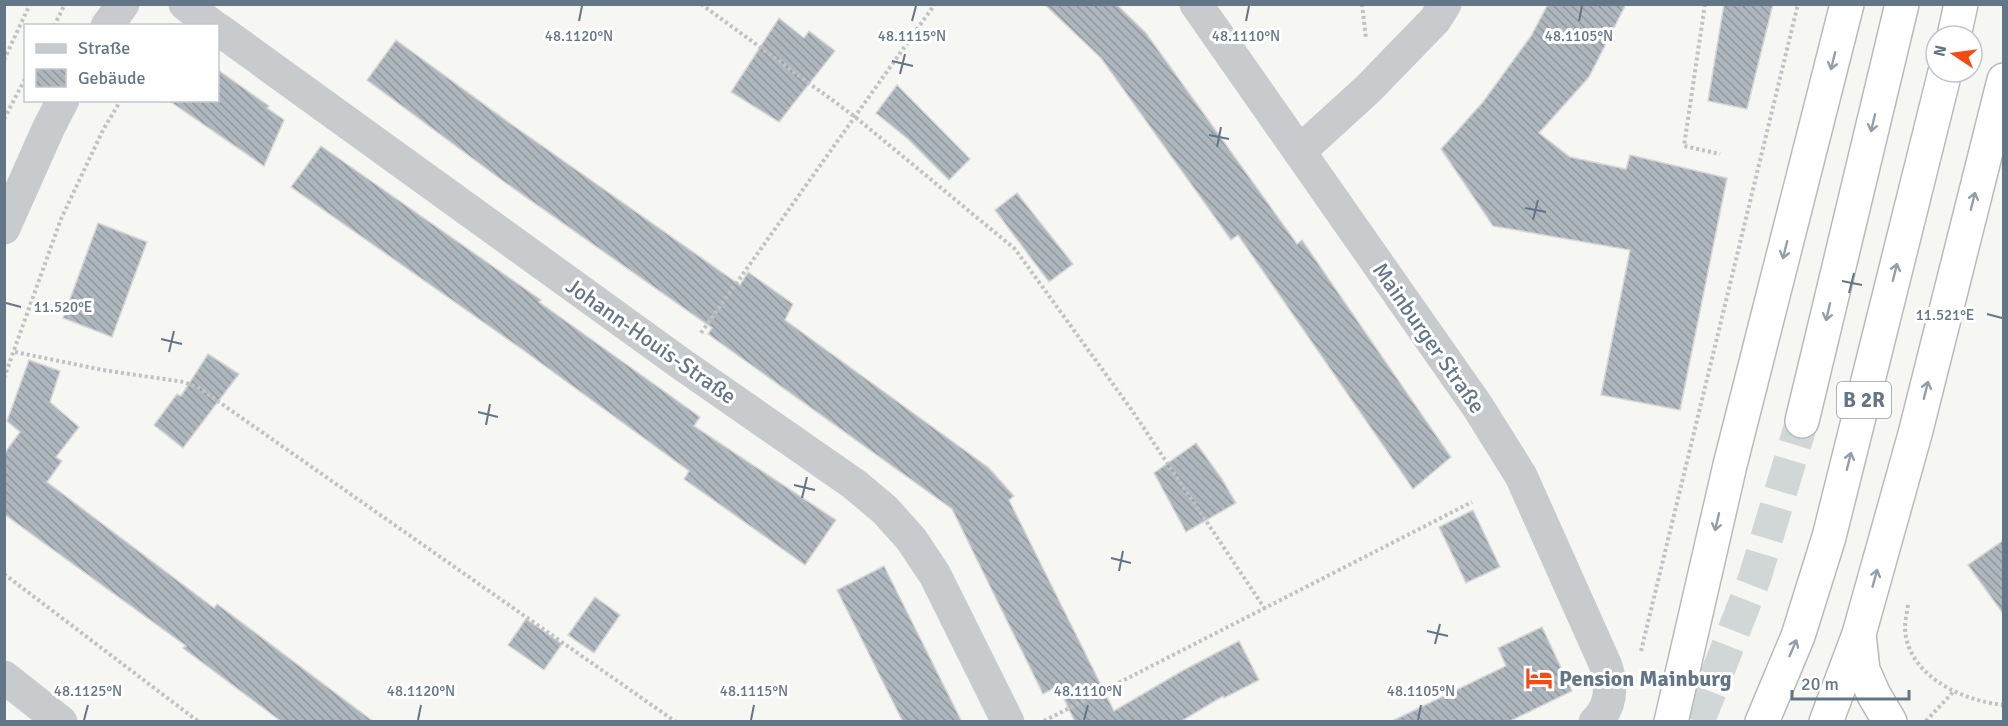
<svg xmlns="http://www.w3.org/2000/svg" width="2008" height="726" viewBox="0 0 2008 726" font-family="Signika,sans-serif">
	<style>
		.building { fill: url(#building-back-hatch); stroke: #d7d8d5; stroke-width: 1.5 }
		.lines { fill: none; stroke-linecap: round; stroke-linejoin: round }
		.highway-tunnel { stroke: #d1d6d7; stroke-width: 33; stroke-dasharray: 33 16; stroke-linecap: butt }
		.highway-casing { stroke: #b7bbbe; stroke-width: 36 }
		.path { stroke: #c0c2c4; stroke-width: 4; stroke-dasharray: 3 3; stroke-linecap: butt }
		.street { stroke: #c8cbce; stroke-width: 33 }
		.highway { stroke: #fff; stroke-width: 33 }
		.oneway { stroke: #919fab }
		.ticks { fill: none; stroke: #627687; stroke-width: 2 }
		.labels { text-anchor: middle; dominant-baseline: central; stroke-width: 6; stroke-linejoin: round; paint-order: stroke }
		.shield { fill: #fff; stroke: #919fab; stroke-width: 1.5 }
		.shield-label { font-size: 21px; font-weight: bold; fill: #627687 }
		.street-label { font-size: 22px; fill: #627687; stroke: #fff }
		.poi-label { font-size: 22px; font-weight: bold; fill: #627687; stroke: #fff; text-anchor: start }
		.ticks-label { font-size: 15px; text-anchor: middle; fill: #627687; stroke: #fff; stroke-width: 6; stroke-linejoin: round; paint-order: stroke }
	</style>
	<defs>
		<pattern id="building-back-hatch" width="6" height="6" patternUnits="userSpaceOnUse" patternTransform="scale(1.5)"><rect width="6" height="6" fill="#aeb7bd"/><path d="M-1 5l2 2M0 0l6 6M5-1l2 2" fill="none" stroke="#91999f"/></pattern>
	</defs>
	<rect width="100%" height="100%" fill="#f6f6f2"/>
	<g class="building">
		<path d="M1044,4H1116L1146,33L1297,244L1302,240L1451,457L1413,489L1238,235L1231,240L1101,58Z"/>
		<path d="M1548,4H1626L1589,77L1539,133L1570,157L1626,169L1630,155L1727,178L1680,410L1601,395L1630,250L1493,226L1441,149L1483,102L1531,36Z"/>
		<path d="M1724,4H1773L1747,109L1708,101Z"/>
		<path d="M779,18L804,38L809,31L835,51L779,122L731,92Z"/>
		<path d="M396,40L511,124L740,285L748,272L793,304L785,320L989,468L1014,496L1009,500L1114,711L1182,671L1239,641L1259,680L1224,698L1223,696L1180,722H1075L1058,686L1043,694L952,509L708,334L712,328L503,181L367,80Z"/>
		<path d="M218,70L269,106L267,108L284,120L264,166L168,100H218Z"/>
		<path d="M897,85L970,159L949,180L908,139L876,113Z"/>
		<path d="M321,146L541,300L539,302L700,417L694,426L836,520L805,565L684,479L689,471L523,350L291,187Z"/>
		<path d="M1017,193L1073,264L1049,282L995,210Z"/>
		<path d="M98,223L147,242L112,337L63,318Z"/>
		<path d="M208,354L239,374L183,448L154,425L177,394L181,396Z"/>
		<path d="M29,360L60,371L50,402L79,427L56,457L62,461L47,482L214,608L217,604L374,722H282L183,648L186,646L4,514V454L20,432L7,421Z"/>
		<path d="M1196,443L1222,479L1236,503L1186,532L1154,473Z"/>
		<path d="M1473,510L1500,567L1466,583L1439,527Z"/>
		<path d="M2004,540V615L1968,565Z"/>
		<path d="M884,566L962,722H903L837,590Z"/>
		<path d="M595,597L620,615L594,653L568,635Z"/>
		<path d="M526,619L562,644L544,670L508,645Z"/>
		<path d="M1542,627L1572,691L1508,722H1390L1506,666L1498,648Z"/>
	</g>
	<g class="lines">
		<path class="highway-tunnel" d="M1698,722L1755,577L1802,421"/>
		<defs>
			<g id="highway">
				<path d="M1954,36L1961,4"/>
				<path d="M1802,421L1902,4"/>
				<path d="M1859,634L1863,670L1874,695L1890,722"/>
				<path d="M1671,722L1730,465L1847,4"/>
				<path d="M1762,722L1798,636L1829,537L1945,72"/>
				<path d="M1826,722L1859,634L1915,434L2004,80"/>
			</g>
		</defs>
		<use href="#highway" class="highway-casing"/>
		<g class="path">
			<path d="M701,4L854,116L1015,249L1131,409L1265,609"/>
			<path d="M1362,4L1366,39"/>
			<path d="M1705,4L1684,146L1720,154"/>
			<path d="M54,26L65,4"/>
			<path d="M4,60L30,4"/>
			<path d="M4,119L26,77"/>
			<path d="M701,333L935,4"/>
			<path d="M15,352L103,370L184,382L199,388L676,722"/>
			<path d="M4,378L61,219L103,130L121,100"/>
			<path d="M4,574L199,722"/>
			<path d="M1908,605C1907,613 1905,621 1905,628C1907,676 1963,701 2004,705"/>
			<path d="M1641,651L1798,4"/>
			<path d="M1044,721L1472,502"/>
			<path d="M1926,721L1954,691"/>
		</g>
		<g class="street">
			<path d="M185,4L213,26"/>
			<path d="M1196,4L1478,407L1521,476L1606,666C1612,686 1612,707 1595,722"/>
			<path d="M107,26L123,4"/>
			<path d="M218,29L680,363L854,484L885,510L911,539L935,575L1008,722"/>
			<path d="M1300,151L1368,89L1435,20L1445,4"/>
			<path d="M4,228L49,127L63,100"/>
			<path d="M4,677L61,722"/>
		</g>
		<use href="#highway" class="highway"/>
	</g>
	<defs><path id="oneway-shaft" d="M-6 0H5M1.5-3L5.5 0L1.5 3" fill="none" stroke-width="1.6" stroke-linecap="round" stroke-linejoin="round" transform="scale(1.5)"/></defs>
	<g class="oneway">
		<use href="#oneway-shaft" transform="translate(1833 61) rotate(104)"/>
		<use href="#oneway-shaft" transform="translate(1873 123) rotate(103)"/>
		<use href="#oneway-shaft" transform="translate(1973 201) rotate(-76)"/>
		<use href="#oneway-shaft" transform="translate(1785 250) rotate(104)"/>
		<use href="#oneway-shaft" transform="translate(1895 272) rotate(-76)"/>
		<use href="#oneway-shaft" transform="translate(1828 312) rotate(103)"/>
		<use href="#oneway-shaft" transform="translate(1926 390) rotate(-76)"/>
		<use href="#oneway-shaft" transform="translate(1849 461) rotate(-76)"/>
		<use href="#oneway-shaft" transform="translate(1717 522) rotate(103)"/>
		<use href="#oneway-shaft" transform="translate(1875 578) rotate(-74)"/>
		<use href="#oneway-shaft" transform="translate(1793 648) rotate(-67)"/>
	</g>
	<path class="ticks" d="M579,21L582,6M912,21L916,6M1246,21L1249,6M1579,21L1582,6M892,61L913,66M900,74L905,54M1209,135L1229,139M1217,147L1221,127M1525,208L1546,212M1533,220L1538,200M1842,281L1862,285M1849,293L1854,273M6,303L21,307M1987,314L2002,318M161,339L182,344M169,352L174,331M478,412L498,417M486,425L490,404M794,485L815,490M802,498L807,477M1111,558L1131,563M1119,571L1123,551M1427,631L1448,636M1435,644L1440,624M84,720L88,705M418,720L421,705M751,720L754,705M1084,720L1088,705M1418,720L1421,705"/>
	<defs>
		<symbol id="hotel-bare" viewBox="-9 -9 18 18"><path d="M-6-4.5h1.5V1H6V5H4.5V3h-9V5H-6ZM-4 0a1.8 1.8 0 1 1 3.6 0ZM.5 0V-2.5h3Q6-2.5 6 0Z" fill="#f64a13" stroke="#fff" stroke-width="2.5" paint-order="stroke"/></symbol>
	</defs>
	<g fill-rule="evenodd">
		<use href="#hotel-bare" x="1520" y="659" width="38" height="38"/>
	</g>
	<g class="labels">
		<rect class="shield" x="1837" y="382" width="54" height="36" rx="4.5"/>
		<g class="shield-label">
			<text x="1864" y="400">B 2R</text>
		</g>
		<g class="street-label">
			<text transform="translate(1429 338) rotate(55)">Mainburger Straße</text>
			<text transform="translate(651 341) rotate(35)">Johann-Houis-Straße</text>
		</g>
		<g class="poi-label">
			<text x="1559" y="678">Pension Mainburg</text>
		</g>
	</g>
	<g class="ticks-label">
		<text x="579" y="41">48.1120°N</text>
		<text x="912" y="41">48.1115°N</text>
		<text x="1246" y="41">48.1110°N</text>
		<text x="1579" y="41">48.1105°N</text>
		<text x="63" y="312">11.520°E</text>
		<text x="1945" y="320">11.521°E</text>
		<text x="88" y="696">48.1125°N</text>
		<text x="421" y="696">48.1120°N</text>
		<text x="754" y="696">48.1115°N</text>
		<text x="1088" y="696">48.1110°N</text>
		<text x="1421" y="696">48.1105°N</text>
	</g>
	<rect width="2008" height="726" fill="none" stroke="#627687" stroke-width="12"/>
	<rect x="24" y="24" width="195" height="78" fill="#ffffff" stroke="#c0c8cf" stroke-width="1.5"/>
	<rect x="36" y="44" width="30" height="9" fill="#c8cbce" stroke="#c0c8cf" stroke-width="1.5"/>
	<text x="78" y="54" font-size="18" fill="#627687">Straße</text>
	<rect x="36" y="69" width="30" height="18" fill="url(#building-back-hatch)" stroke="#c0c8cf" stroke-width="1.5"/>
	<text x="78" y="84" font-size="18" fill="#627687">Gebäude</text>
	<g transform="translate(1954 54) rotate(283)"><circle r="28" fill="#ffffff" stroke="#c0c8cf" stroke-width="1.5"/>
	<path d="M0-4.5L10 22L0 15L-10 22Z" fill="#f64a13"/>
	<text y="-9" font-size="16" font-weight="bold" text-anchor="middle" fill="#627687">N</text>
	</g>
	<path d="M1792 690v9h117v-9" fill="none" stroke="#627687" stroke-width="3"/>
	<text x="1801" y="690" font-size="18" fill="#627687" stroke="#ffffff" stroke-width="4.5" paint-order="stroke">20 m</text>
</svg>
